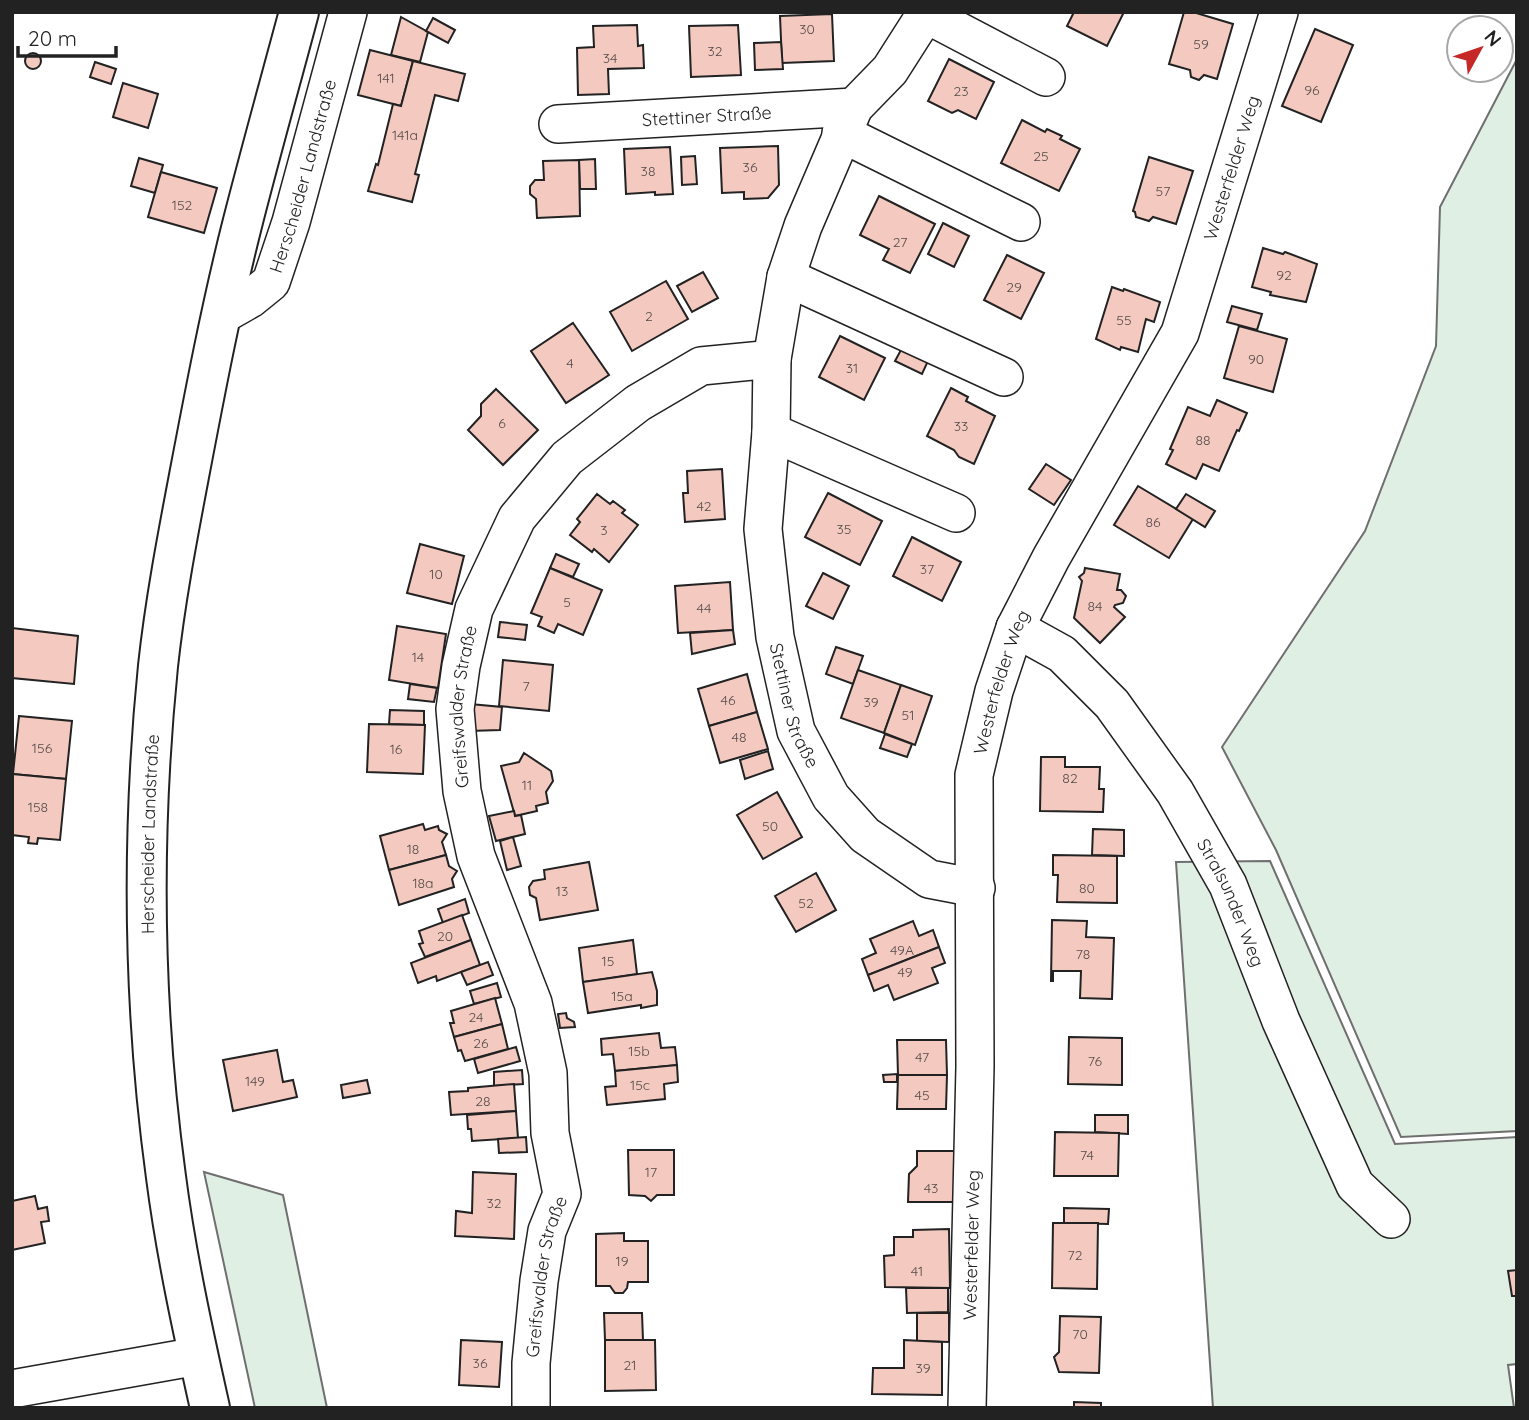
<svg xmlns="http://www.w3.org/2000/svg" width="1529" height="1420" viewBox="0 0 1529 1420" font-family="Quicksand,sans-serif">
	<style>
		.green { fill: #e0efe3; stroke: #6f6f6f; stroke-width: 2 }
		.building { fill: #f3c9c0; stroke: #222; stroke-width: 2 }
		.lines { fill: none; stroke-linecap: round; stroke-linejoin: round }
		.minor-casing { stroke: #222; stroke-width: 40 }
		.major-casing { stroke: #222; stroke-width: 42 }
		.minor { stroke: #fff; stroke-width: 37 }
		.major { stroke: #fff; stroke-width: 38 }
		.labels { text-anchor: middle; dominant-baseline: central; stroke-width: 5; stroke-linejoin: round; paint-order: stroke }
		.number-label { font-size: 14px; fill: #564c4a }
		.street-label { font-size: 18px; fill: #222; stroke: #fff }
	</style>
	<rect width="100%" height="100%" fill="#fff"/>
	<g class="green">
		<path d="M1517,59V1131L1401,1137L1276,850L1222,747L1365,531L1436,346L1440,207Z"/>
		<path d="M1270,861L1395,1144L1517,1137V1364L1508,1365L1514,1408H1213L1176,862Z"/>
		<path d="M204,1172L283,1195L327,1408H255Z"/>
	</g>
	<g class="building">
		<path d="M1074,12H1124L1107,46L1067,26Z"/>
		<path d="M1184,12H1193L1233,24L1217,79L1204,75L1199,80L1191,77L1190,70L1169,64Z"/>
		<path d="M832,14L834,61L782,63L780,16Z"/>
		<path d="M401,17L428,32L420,62L391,55Z"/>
		<path d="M433,18L455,30L448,43L426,31Z"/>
		<path d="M637,25L638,46L643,45L644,68L608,69L609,94L578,95L577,48L594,47L593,26Z"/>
		<path d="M738,25L741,75L691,77L689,26Z"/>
		<path d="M1315,29L1353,45L1321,122L1282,106Z"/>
		<path d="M781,42L783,69L755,70L754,43Z"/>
		<path d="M370,50L413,61L401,106L358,95Z"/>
		<circle cx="33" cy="61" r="8"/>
		<path d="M949,59L994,82L976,119L958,110L952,113L928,101Z"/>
		<path d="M413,61L465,74L458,101L435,95L415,174L419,175L412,202L368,191L376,164L378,165L393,104L401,106Z"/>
		<path d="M95,62L116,69L111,84L90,77Z"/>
		<path d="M123,83L158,94L148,128L113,117Z"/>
		<path d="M1022,120L1045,132L1047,129L1062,136L1060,139L1080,149L1059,191L1001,163Z"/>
		<path d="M778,146L779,185L768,198L744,199V192L722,193L720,148Z"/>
		<path d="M670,147L673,194L655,195V192L626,194L624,149Z"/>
		<path d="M695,156L697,184L682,185L681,157Z"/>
		<path d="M1149,157L1193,171L1176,224L1153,217L1149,221L1136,217L1135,212L1133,211Z"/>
		<path d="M139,158L163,165L155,193L131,186Z"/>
		<path d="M595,159L596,189H580L579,160Z"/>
		<path d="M579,160L580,216L537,218L536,199L530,194V186L535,180H544L543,161Z"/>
		<path d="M161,172L217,188L204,233L148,217Z"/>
		<path d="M879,196L935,224L910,273L883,260L889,249L860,235Z"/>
		<path d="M943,223L969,236L954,267L928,254Z"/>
		<path d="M1263,248L1283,254L1285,252L1317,264L1306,302L1270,295L1271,292L1252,287Z"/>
		<path d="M1007,255L1044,273L1021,319L984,300Z"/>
		<path d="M703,272L718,298L692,312L677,286Z"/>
		<path d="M666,281L688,319L632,351L610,312Z"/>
		<path d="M1112,287L1123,291L1124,289L1160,302L1154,322L1146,319L1138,352L1121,347L1120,350L1096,339Z"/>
		<path d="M1232,306L1262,314L1257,330L1227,322Z"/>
		<path d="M573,323L609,375L566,403L531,351Z"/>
		<path d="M1239,326L1287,339L1273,392L1224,378Z"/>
		<path d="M840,336L885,358L864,400L819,377Z"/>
		<path d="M902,348L928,361L922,374L895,361Z"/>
		<path d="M951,388L968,397L966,401L995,416L974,464L959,457L954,450L927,436Z"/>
		<path d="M496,389L538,430L503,465L468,430L481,416V404Z"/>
		<path d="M1217,400L1247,413L1239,431L1237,430L1219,471L1203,464L1196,479L1166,464L1173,450L1170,449L1188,407L1210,416Z"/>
		<path d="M1046,464L1071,480L1054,505L1029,489Z"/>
		<path d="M722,469L725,519L685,522L683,493H688L687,471Z"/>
		<path d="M1138,486L1193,519L1169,558L1114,525Z"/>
		<path d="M828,493L882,521L860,565L805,537Z"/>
		<path d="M597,494L610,504L613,501L625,510L622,513L638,525L609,562L594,549L592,552L570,535L580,522L577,519Z"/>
		<path d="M1186,494L1215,511L1205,527L1176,509Z"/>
		<path d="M912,537L961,562L942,601L893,576Z"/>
		<path d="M420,544L464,556L452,604L407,593Z"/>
		<path d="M556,554L579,564L573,577L550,568Z"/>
		<path d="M550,568L602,590L583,635L558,624L554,633L538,626L542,617L531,613Z"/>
		<path d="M1085,568L1120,574L1117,590H1121L1126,596L1123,603L1115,605L1114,607L1125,617L1100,643L1074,618L1082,581L1079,577L1084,573Z"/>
		<path d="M823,573L849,586L833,619L806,606Z"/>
		<path d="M730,582L733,630L678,633L675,586Z"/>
		<path d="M500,622L527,625L525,640L498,637Z"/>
		<path d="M397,626L446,634L438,688L389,680Z"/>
		<path d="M12,628L78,636L74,684L12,678Z"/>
		<path d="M733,630L735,644L692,654L690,633Z"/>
		<path d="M836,647L863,656L853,684L826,674Z"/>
		<path d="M503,660L553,665L549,711L499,706Z"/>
		<path d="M858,670L901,685L884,733L841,718Z"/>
		<path d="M747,674L757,712L709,726L698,689Z"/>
		<path d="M410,684L437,688L434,702L408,699Z"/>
		<path d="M901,685L932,696L915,745L884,733Z"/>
		<path d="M470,704L502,707L500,730L469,731Z"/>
		<path d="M390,710L424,711V725L389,724Z"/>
		<path d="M757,712L768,749L720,763L709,726Z"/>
		<path d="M19,716L72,721L66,779L13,774Z"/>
		<path d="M369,724L425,725L423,774L367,772Z"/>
		<path d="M885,734L912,744L907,757L880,748Z"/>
		<path d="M768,751L773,769L745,779L740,760Z"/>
		<path d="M524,753L551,771L553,781L546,792L548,803L536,806L537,811L515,816L501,766L519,762Z"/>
		<path d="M1041,757H1065V767H1100L1099,789H1104L1103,812L1040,811Z"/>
		<path d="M12,774L66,779L60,840L38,838L37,844L28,843L29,837L12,835Z"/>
		<path d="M777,792L802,837L763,859L737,815Z"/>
		<path d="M514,811L515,816L521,815L525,834L496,841L489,816Z"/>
		<path d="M423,824L425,830L438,826L439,830L447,834L442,842L446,855L389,870L380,836Z"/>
		<path d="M1093,829L1124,830V856L1092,855Z"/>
		<path d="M513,837L521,866L507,870L500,841Z"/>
		<path d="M446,855L449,866L457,871L452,879L454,887L399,905L389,870Z"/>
		<path d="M1053,855L1117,856V903L1057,902L1058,875H1053Z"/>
		<path d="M589,862L598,910L540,920L536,898L530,895L529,887L533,881L545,879L544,870Z"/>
		<path d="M816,873L836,910L796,932L775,896Z"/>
		<path d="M465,899L469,913L443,923L438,909Z"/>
		<path d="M462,915L471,940L425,957L419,944L423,943L419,931Z"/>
		<path d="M1052,920L1087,921L1086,937L1114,938L1112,999L1080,998L1081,971H1053V981H1051Z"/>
		<path d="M913,921L919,936L933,930L939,947L868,975L862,959L876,953L870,939Z"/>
		<path d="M471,940L480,965L437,981L436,976L418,983L411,963Z"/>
		<path d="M633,940L637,974L583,982L579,948Z"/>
		<path d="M939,947L945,963L932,968L938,983L894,1000L888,985L874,991L868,975Z"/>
		<path d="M488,962L493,975L467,985L461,972Z"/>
		<path d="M652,972L657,991V1005L641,1008V1005L588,1013L583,982Z"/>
		<path d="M497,983L501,997L474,1004L470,991Z"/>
		<path d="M495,998L502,1024L454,1037L450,1023H454L451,1011Z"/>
		<path d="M566,1013L567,1018L574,1022L575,1027L560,1028L558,1014Z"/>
		<path d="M502,1024L508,1049L465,1061L461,1050L458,1051L454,1037Z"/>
		<path d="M659,1033L661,1048L675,1047L677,1065L615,1071L613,1054L602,1055L601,1039Z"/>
		<path d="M1069,1037L1122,1038V1085L1068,1084Z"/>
		<path d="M897,1040H946L947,1075H898Z"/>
		<path d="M516,1047L520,1061L478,1073L474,1059Z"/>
		<path d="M277,1050L283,1082L293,1080L297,1097L233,1111L223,1060Z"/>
		<path d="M677,1065L678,1082L664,1084L665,1099L607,1105L605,1087L616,1086L615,1071Z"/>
		<path d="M522,1070L523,1084L494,1086V1072Z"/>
		<path d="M897,1074V1082H884L883,1075Z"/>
		<path d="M898,1075H947L946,1109H897Z"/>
		<path d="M367,1080L370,1093L343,1098L341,1085Z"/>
		<path d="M514,1084L516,1111L451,1115L449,1092L468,1091V1088Z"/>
		<path d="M516,1111L518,1138L472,1141L471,1129H468L467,1115Z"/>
		<path d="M1095,1115H1128V1134L1095,1132Z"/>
		<path d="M1055,1132L1119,1133L1118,1176H1054Z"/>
		<path d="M526,1137L527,1152L499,1153L498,1139Z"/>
		<path d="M628,1150H674V1195H657L651,1201L645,1196L629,1195Z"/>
		<path d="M917,1151H954V1202H908L909,1174L917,1166Z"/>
		<path d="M473,1172L516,1174L514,1239L455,1236L456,1211L472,1213Z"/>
		<path d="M35,1196L38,1209L47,1207L49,1221L41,1222L45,1243L12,1250V1201Z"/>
		<path d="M1064,1208L1109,1209L1108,1224L1064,1223Z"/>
		<path d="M1053,1223H1098L1097,1289L1052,1288Z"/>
		<path d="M949,1229L950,1288L885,1287L884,1256L894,1255V1237H913V1230Z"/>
		<path d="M624,1233V1241H648V1282H628L627,1288L623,1293H615L610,1286H596V1234Z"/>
		<path d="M1517,1270V1296H1512L1508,1271Z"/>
		<path d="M906,1288H948V1312L907,1313Z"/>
		<path d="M604,1313H642L643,1340H605Z"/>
		<path d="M917,1313H949V1342L917,1341Z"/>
		<path d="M1060,1316L1101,1317L1099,1373L1059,1372L1054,1357L1059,1352Z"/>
		<path d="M461,1340L502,1342L499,1387L459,1385Z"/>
		<path d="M605,1340H655L656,1390L605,1391Z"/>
		<path d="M904,1340L942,1342V1395L872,1394L873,1368H904Z"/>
		<path d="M1074,1402L1101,1403V1408H1074Z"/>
	</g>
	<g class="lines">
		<defs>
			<g id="minor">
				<path id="s1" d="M927,12L890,70L854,107L803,226L786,277L772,359L771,432L763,529L775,637L796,731L831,797L865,835L929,879L976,888"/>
				<path d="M926,14L1046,77"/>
				<path id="s2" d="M558,124L854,107"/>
				<path d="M841,133L1021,222"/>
				<path d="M786,277L1004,377"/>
				<path id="s3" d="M222,315L250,299L271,282L291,222L348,12"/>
				<path d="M771,432L956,513"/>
				<path id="s4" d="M1015,628L1062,654L1112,704L1175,792L1228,885L1281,1021L1355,1185L1391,1219"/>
				<path d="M12,1389L198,1356"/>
				<path id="s5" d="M531,1408V1363L539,1281L547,1231L562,1194L550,1133L548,1073L533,1003L476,856L462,791L455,709L461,666L474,609L517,518L567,458L638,403L701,366L772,359"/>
				<path id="s6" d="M967,1408L975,1067L974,775L994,691L1015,628L1051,558L1180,333L1279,12"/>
			</g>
			<g id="major">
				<path id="s7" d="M210,1408C193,1332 176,1254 166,1177C143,1008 141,835 158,666C165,602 177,539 189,476C205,392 221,308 242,225C260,154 280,83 299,12"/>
			</g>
		</defs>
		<use href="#minor" class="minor-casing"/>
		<use href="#major" class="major-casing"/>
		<use href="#minor" class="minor"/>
		<use href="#major" class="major"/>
	</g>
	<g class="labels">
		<g class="number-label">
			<text x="807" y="29">30</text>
			<text x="1201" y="44">59</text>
			<text x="715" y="51">32</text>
			<text x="610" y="58">34</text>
			<text x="386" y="78">141</text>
			<text x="1312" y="90">96</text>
			<text x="961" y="91">23</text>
			<text x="405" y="135">141a</text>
			<text x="1041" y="156">25</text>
			<text x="750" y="167">36</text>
			<text x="648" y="171">38</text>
			<text x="1163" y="191">57</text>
			<text x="182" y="205">152</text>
			<text x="900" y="242">27</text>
			<text x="1284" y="275">92</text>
			<text x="1014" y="287">29</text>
			<text x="649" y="316">2</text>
			<text x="1124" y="320">55</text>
			<text x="1256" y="359">90</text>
			<text x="570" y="363">4</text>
			<text x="852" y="368">31</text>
			<text x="502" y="423">6</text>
			<text x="961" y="426">33</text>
			<text x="1203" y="440">88</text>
			<text x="704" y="506">42</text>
			<text x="1153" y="522">86</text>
			<text x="844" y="529">35</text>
			<text x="604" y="530">3</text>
			<text x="927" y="569">37</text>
			<text x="436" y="574">10</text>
			<text x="567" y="602">5</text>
			<text x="1095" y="606">84</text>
			<text x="704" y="608">44</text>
			<text x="418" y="657">14</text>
			<text x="526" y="686">7</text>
			<text x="728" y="700">46</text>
			<text x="871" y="702">39</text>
			<text x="908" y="715">51</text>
			<text x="739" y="737">48</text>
			<text x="42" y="748">156</text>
			<text x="396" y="749">16</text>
			<text x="1070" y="778">82</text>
			<text x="527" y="785">11</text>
			<text x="38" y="807">158</text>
			<text x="770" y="826">50</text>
			<text x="413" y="849">18</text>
			<text x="423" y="883">18a</text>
			<text x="1087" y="888">80</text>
			<text x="562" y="891">13</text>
			<text x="806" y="903">52</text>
			<text x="445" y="936">20</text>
			<text x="902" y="950">49A</text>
			<text x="1083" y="954">78</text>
			<text x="608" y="961">15</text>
			<text x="905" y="972">49</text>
			<text x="622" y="996">15a</text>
			<text x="476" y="1017">24</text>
			<text x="481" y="1043">26</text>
			<text x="639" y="1051">15b</text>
			<text x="922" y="1057">47</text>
			<text x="1095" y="1061">76</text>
			<text x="255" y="1081">149</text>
			<text x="640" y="1085">15c</text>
			<text x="922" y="1095">45</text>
			<text x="483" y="1101">28</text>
			<text x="1087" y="1155">74</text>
			<text x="651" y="1172">17</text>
			<text x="931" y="1188">43</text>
			<text x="494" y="1203">32</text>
			<text x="1075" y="1255">72</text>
			<text x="622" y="1261">19</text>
			<text x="917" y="1271">41</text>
			<text x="1080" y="1334">70</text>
			<text x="480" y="1363">36</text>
			<text x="630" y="1365">21</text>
			<text x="923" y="1368">39</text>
		</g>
		<g class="street-label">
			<text stroke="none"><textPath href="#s2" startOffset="149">Stettiner Straße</textPath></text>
			<text stroke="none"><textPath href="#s6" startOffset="1297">Westerfelder Weg</textPath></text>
			<text stroke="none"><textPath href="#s3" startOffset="170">Herscheider Landstraße</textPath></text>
			<text stroke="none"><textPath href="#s6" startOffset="730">Westerfelder Weg</textPath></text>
			<text stroke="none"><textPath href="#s1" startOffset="737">Stettiner Straße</textPath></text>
			<text stroke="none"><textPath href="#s5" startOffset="721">Greifswalder Straße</textPath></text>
			<text stroke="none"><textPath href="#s7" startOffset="579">Herscheider Landstraße</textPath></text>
			<text stroke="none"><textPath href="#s4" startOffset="357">Stralsunder Weg</textPath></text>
			<text stroke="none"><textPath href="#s6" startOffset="163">Westerfelder Weg</textPath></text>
			<text stroke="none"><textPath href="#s5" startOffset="133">Greifswalder Straße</textPath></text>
		</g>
	</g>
	<rect width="1529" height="1420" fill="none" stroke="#222222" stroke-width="28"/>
	<g transform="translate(1480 49) rotate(50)"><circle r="33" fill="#ffffff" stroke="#a7a7a7" stroke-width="2"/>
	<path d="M0-5L12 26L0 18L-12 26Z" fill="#c62828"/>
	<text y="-10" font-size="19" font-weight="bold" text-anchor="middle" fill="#222222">N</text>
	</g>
	<path d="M18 46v10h98v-10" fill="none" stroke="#222222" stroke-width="3.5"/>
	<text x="28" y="46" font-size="21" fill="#222222" stroke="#ffffff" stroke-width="5" paint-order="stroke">20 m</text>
</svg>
